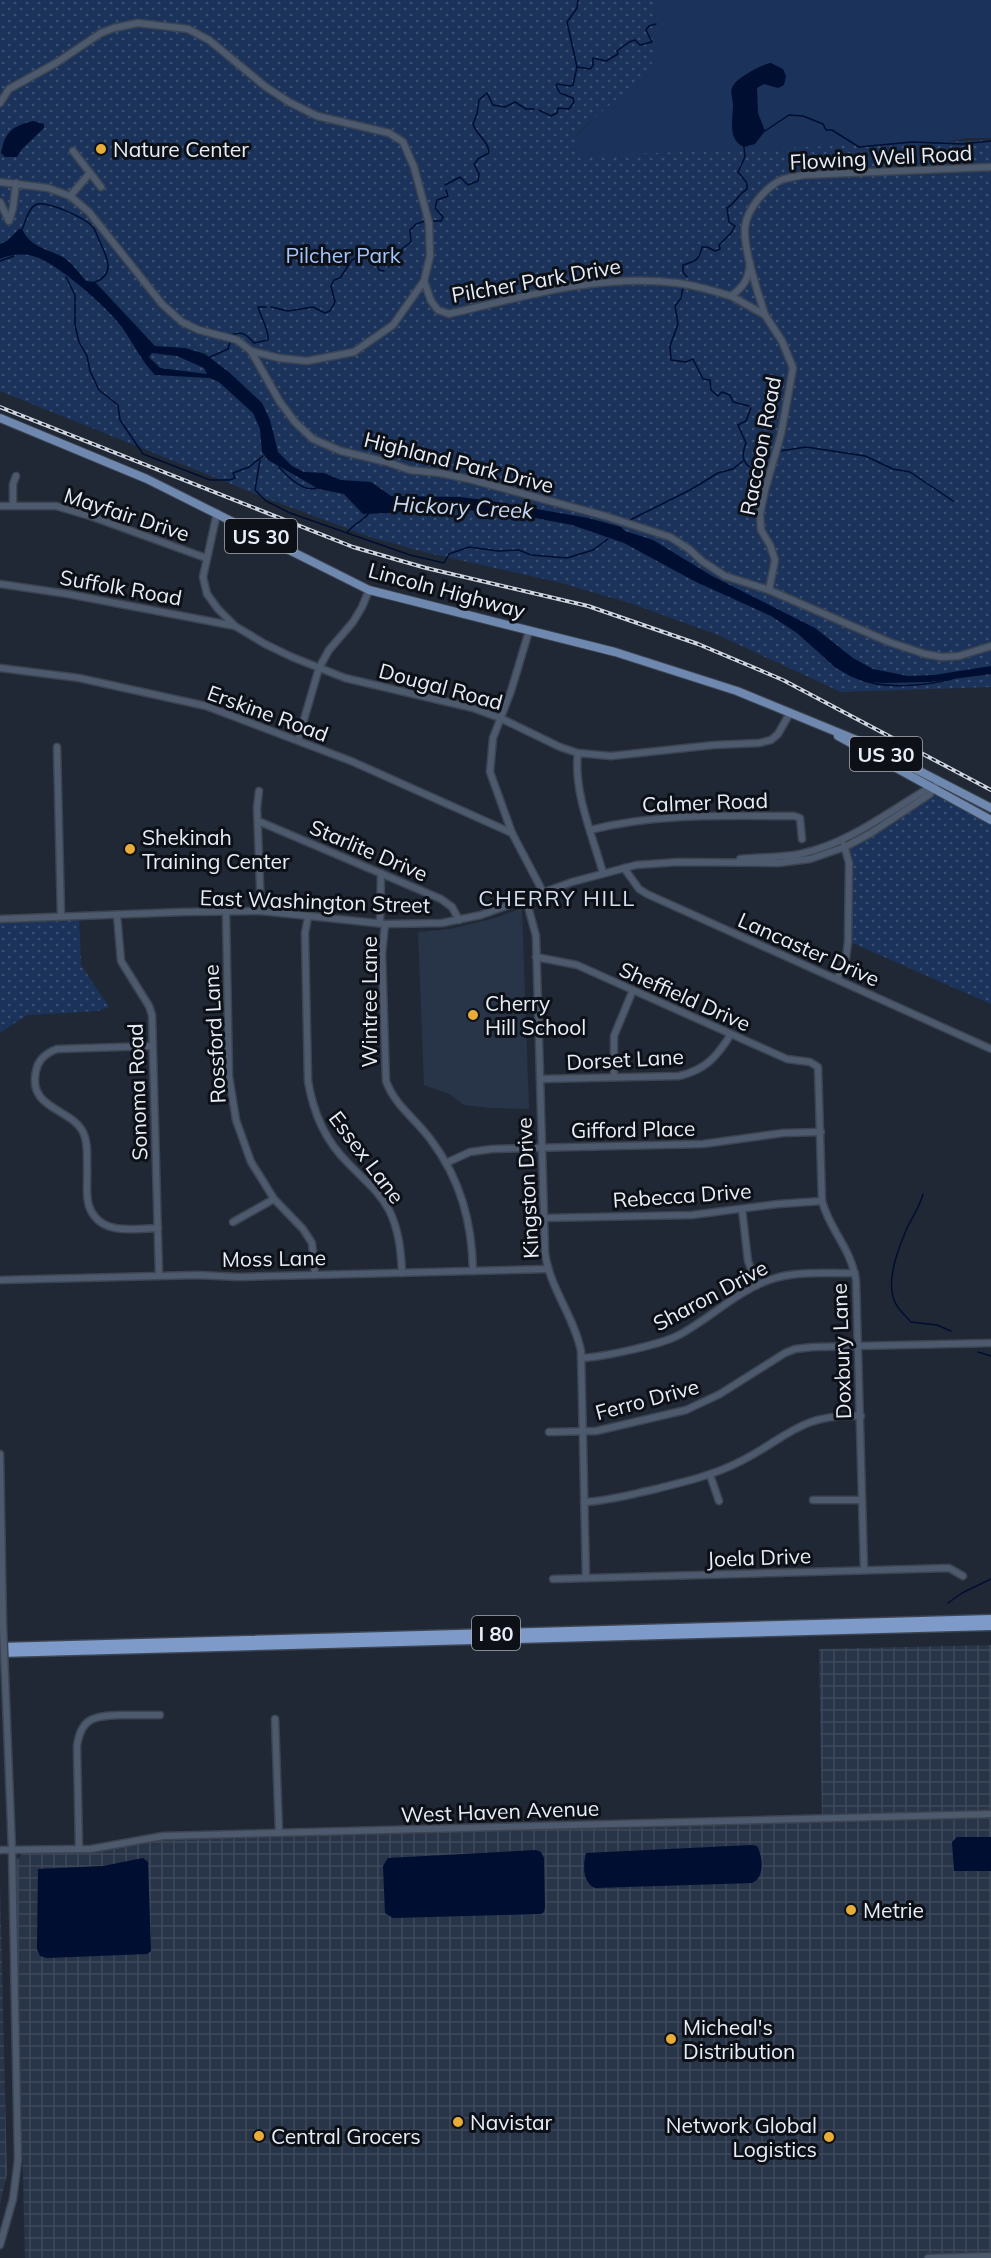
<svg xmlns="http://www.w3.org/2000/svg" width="991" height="2258" viewBox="0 0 991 2258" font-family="Mulish,sans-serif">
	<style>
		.built { fill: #283447 }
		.industrial { fill: url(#industrial-grid) }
		.grass { fill: #1b335a }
		.park { fill: url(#park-dots) }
		.water { fill: #000e32; fill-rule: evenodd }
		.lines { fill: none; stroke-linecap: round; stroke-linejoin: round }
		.stream { stroke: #000e32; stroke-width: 1.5 }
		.minor-casing { stroke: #3c4451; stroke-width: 9 }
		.major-casing { stroke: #3c4451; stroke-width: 10 }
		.highway-casing { stroke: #3c4451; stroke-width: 11 }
		.minor { stroke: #4d596c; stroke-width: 6 }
		.major { stroke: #6f88af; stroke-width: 8 }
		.highway { stroke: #7d9ac9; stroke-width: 8 }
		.rail-casing { stroke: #cfd5e0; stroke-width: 4 }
		.rail { stroke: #0d1117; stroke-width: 1.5; stroke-dasharray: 4.5; stroke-linecap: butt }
		.minor-bridge-casing { stroke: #3c4451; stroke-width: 9; stroke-linecap: butt }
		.minor-bridge { stroke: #4d596c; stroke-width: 6 }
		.poi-dot { fill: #e8ac37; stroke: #0d1117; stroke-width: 2 }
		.labels { text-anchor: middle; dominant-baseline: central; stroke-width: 6; stroke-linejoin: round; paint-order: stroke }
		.shield { fill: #0d1117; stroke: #a6acb4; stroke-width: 1.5 }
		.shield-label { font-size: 20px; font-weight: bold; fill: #e8eef8 }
		.poi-label { font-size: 21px; fill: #e8eef8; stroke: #0d1117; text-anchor: start }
		.street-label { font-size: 21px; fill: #e8eef8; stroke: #0d1117 }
		.park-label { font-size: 21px; fill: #a4c6fd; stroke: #0d1117 }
		.water-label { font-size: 22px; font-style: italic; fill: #c6d8f4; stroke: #0d1117 }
		.neighbourhood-label { font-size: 22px; letter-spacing: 1.5px; fill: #d4dff2; stroke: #0d1117 }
	</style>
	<defs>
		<pattern id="industrial-grid" width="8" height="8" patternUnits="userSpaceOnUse" patternTransform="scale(1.5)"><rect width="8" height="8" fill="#283447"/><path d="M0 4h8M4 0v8" fill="none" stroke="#3d4859"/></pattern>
		<pattern id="park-dots" width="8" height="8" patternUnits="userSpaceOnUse" patternTransform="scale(1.5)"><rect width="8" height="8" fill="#1b335a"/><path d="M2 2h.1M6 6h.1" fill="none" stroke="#3c5172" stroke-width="1.8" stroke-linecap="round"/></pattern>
	</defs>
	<rect width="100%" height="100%" fill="#202836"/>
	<path class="built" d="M522,908L529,1109L489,1108L464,1105L449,1094L424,1085L418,932L450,929L495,918Z"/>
	<g class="industrial">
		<path d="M991,1645V1811L822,1816L819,1649Z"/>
		<path d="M991,1817V2258H25L15,1862L22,1854L103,1851L147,1842L178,1838Z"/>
		<path d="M0,1883L7,2174L0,2204Z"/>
	</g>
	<path class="grass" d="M655,0H991V138H967L932,145L578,157L577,135L633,83L656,35Z"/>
	<g class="park">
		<path d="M0,0H655L656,35L651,68L577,134L578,156L991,140V687L841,692L718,635L633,604L558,582L428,553L370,537L266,498L0,391Z"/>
		<path d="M933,792L991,822V1004L850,942L848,849Z"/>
		<path d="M79,917L81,965L109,1007L98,1011L27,1015L0,1033V920Z"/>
	</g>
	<g class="water">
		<path d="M771,63L783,69L786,76L784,85L778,88L764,84L757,88L758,113L765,131L755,144L744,147C727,140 733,119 733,105C733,97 728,91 735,83C740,77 762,64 771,63Z"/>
		<path d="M33,121L44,124V128L22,149L17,157H5L1,153C5,132 12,126 33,121Z"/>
		<path d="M19,229H22C30,247 47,249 63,257C72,263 79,273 86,281L95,282L155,346L185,348L205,354L230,373L262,403L270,420L278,452L292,466L304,472L324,473L341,480L371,482L391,496L460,497L485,500L588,518L621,527L625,531L653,540L712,576L815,628L853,658L873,669L908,676L934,675L991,666V674L930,682L884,683L866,682L852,677L836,668L797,633L771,616L694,581L624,543L572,525L525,516L449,508H430L389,513L363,514L344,494L319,489L268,460L262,452L260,429L253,413L219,382L210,378L155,375C141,361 133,342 121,326C106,306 59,265 36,257C25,253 11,254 0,259V244L7,241ZM152,353L177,356L204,368L207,374L160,368L149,357Z"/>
		<path d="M957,1837H991V1871H954L952,1842Z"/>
		<path d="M752,1845L757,1846C763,1857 765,1877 752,1883L595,1888C582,1882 583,1865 586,1853Z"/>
		<path d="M536,1850L541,1852L544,1858L545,1907L544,1912L541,1914L393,1918L385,1913L383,1866L388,1858Z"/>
		<path d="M143,1858L148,1862L151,1951L147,1954L47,1958L40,1956L37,1949L38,1869L103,1866Z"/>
	</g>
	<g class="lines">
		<g class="stream">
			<path d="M577,67L590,69L593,66V58L606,61L618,54L617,51L629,42L635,40L640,45L652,42L646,30L649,26L656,24"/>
			<path d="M539,110L551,116L557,113L558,108L569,109L574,102L573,98L560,93L556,86L557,84L570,86L573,85L577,67L567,22L577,8L578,0"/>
			<path d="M765,131L789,115L803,116L823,124L826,130H832L859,147L912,142L962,144L991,141"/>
			<path d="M445,185L460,177L468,185L478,181L479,174L474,164L479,158L489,153C489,141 476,135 473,124L477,114L479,100L487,93L493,105L505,107L515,102L526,109H534"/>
			<path d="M431,221H441L443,217L435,208L437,200L448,196L446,190"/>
			<path d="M22,229C26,222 27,210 35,205C45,199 85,218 93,227C96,231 97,236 99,240C106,255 117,274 95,282"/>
			<path d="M393,260L387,254L388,247L394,246L399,254"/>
			<path d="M0,261L14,256"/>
			<path d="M388,267L403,248L411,242L410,230L416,224L425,221"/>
			<path d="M66,277L75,295V325L79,342L87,356L90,371L99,390L118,405L120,420L143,454L210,480H229L235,478L233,473L249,467L263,456"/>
			<path d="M687,277L683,272V265C695,261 699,261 702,247H707L715,251L720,249L719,245L731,233L735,226L729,222L727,208C737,202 737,195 747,189V183L738,172L745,157L744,147"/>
			<path d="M683,287L681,298L675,306L678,324L670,346L671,360L686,362L693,359L703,379L710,380L711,390L718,396L722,392L730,395L733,402L749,406"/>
			<path d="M271,307L288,311L313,307L325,313L330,311L335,302L331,286L334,280L340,278L352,260L369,250L374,254L379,270L384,271"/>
			<path d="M231,335C243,331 246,334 254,343L268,340C269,329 261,318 258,307H266"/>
			<path d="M208,358L228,349L230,342"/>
			<path d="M751,408L746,421L738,425L746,443C741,456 742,464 755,470L772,454"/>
			<path d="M780,451L806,447L865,456L893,469L910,472L953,501"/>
			<path d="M260,460L255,490L266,501L290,513L410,555L444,563L449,554L469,547L498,551L519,550L531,555L567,558L593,550L608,539"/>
			<path d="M279,467C287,476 303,493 317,488"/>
			<path d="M628,521L690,490L718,473L733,469L743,461"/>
			<path d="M347,533C353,524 362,522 369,513"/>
			<path d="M857,678C882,690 925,686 952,679"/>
			<path d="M923,1194C920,1206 913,1216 907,1228C899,1247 886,1279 894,1300C897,1309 905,1315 911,1322L937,1325L951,1331"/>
			<path d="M978,1352L991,1356"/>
			<path d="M948,1603L962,1593L991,1579"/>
		</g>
		<defs>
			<g id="minor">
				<path d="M0,103L9,89L56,63L101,33L114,28L138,23L188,29L209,40L266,87L289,102L317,116L389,133L403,142L414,167L429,223L430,256L424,281L431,301L438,310L449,314C522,297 600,273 677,283C695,285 713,291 731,296C744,287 749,278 750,263"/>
				<path d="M73,151L101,187"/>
				<path d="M0,182L48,188L70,196L89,212L162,304L182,322L199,330L237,340L251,351L280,402L295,422L313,439L341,451L387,462L410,470L440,473L469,479L605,516L670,537L689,549L702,561L725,576L769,590L889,642L925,654L942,657L959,656L991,646"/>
				<path d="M70,196L90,173"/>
				<path d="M0,202L9,221L13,208L16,183"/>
				<path d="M731,296L765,315L782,341L793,368L781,434L765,490L760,514L761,530L770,545L775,560L769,590"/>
				<path d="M765,315C758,293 743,249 745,227C747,209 765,188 781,180C788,177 796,177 804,175L991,167"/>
				<path d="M251,351L279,358L307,361L354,352L393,325L424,281"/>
				<path d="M13,505V484L16,476"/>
				<path d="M0,506H56L90,516L206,558"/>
				<path d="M217,513L203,577L207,594L218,609L235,626L265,644L292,657L345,678L473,708L500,718L560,747L578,753L611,756L714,745L759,743L771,740L778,734L790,713"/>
				<path d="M0,584L68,594L235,626"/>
				<path d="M529,631L511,691L493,738L490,772L512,833L543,892"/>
				<path d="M0,668L79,678L206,706L351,761L512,833"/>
				<path d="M298,740L319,668L329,650L353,622L362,607L369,590"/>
				<path d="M57,747L61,916"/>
				<path d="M578,753C573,791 593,837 603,873"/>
				<path d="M259,791L257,808L261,911"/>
				<path d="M258,821L441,899L452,907L459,920"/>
				<path d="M590,830C657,813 725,816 794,816L800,818L802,839"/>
				<path d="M740,859C760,857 780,858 800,854C847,844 886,814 927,789H933"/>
				<path d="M624,868L639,889L647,894L991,1049"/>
				<path d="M526,899L536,936L545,1253C550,1289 574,1316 581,1351L586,1578"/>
				<path d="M226,913L229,1076L236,1120L251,1162L263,1181L274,1199L303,1229L312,1243L315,1275"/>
				<path d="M117,915L121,961L149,1006L152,1015L159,1276"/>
				<path d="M308,917L305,933L308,1081C313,1112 324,1139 347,1162C362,1178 379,1191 389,1210C399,1230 401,1251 402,1273"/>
				<path d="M0,919L183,912L261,911L385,924L442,923L481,915L572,882L636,865L678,862L778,863L810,859L845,847L871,833L930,794L938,781"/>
				<path d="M380,923L381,873"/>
				<path d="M385,924L382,954L386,1081C395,1106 416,1119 431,1140C461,1180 472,1223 473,1271"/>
				<path d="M536,957L577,965L787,1059L810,1062L818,1067L822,1201C830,1231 850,1246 856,1280L864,1570"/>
				<path d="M837,979L846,958L848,942L849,863L844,845"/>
				<path d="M152,1046L57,1049C46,1053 38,1060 36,1071C27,1109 71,1108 83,1132C88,1142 87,1154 87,1164C88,1178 85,1194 89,1206C99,1236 135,1229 158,1228"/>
				<path d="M614,1077V1036L633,990"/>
				<path d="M540,1079L679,1076C705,1070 717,1057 731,1034"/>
				<path d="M446,1163L470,1152L492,1149L703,1144L783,1133L821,1132"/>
				<path d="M742,1209L748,1261L757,1285"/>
				<path d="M544,1218L692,1215L778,1204L822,1201"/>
				<path d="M233,1222L274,1199"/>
				<path d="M0,1280L198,1275L238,1277L548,1269"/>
				<path d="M581,1358C603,1357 660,1345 679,1335C709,1319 736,1292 769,1280C795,1270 828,1274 855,1273"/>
				<path d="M549,1432L596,1431L686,1410L720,1394L785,1353L795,1349L813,1347L991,1343"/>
				<path d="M0,1454L3,1626"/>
				<path d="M710,1475L719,1501"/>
				<path d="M813,1500H862"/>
				<path d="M584,1502C609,1501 632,1494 656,1489C683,1482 710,1476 735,1464C786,1440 798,1413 861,1416"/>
				<path d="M553,1579L949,1568L963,1576"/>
				<path d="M275,1719L279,1833"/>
				<path d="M79,1849L77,1746C81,1717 95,1716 121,1715C134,1715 147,1715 160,1715"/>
				<path d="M0,1850L91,1849L163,1836L991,1814"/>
				<path d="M0,2245L13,2199L18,2160L12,1850L5,1675"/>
				<path d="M928,2258L991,2256"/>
			</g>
			<g id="major">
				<path d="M0,418L147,479L369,590L615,652L737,691L871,746L991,808"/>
				<path d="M838,736L991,820"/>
			</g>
			<g id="highway">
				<path d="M0,1647L991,1619"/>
				<path d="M0,1653L991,1626"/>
			</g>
		</defs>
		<use href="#minor" class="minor-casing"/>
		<use href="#major" class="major-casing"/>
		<use href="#highway" class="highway-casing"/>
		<use href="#minor" class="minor"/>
		<use href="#major" class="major"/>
		<use href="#highway" class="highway"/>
		<defs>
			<path id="rail" d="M0,407L353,547L426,568L588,606L698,644L783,680L991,790"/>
		</defs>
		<use href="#rail" class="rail-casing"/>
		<use href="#rail" class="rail"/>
		<defs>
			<path id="minor-bridge" d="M3,1626L5,1675"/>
		</defs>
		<use href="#minor-bridge" class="minor-bridge-casing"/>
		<use href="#minor-bridge" class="minor-bridge"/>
	</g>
	<g class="poi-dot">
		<circle cx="101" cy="149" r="6"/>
		<circle cx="130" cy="849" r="6"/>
		<circle cx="473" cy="1015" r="6"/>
		<circle cx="851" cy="1910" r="6"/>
		<circle cx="671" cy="2039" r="6"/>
		<circle cx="458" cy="2122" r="6"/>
		<circle cx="259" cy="2136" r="6"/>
		<circle cx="829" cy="2137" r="6"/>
	</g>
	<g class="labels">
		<g class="shield">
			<rect x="225" y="519" width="72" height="34" rx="4.5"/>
			<rect x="850" y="737" width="72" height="34" rx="4.5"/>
			<rect x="472" y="1616" width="48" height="34" rx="4.5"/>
		</g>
		<g class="shield-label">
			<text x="261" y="536">US 30</text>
			<text x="886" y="754">US 30</text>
			<text x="496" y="1633">I 80</text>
		</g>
		<g class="poi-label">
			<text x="113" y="149">Nature Center</text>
			<text x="142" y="837">Shekinah<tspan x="142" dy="24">Training Center</tspan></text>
			<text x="485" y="1003">Cherry<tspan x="485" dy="24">Hill School</tspan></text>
			<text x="863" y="1910">Metrie</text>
			<text x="683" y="2027">Micheal's<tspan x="683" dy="24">Distribution</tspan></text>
			<text x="470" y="2122">Navistar</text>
			<text x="817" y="2125" text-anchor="end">Network Global<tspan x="817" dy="24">Logistics</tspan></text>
			<text x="271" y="2136">Central Grocers</text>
		</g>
		<g class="street-label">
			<text transform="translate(881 157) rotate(-3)">Flowing Well Road</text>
			<text transform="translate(536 280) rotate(-10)">Pilcher Park Drive</text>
			<text transform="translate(760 446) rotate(-79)">Raccoon Road</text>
			<text transform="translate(459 462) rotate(14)">Highland Park Drive</text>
			<text transform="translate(127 514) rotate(18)">Mayfair Drive</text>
			<text transform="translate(121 587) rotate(10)">Suffolk Road</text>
			<text transform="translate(447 590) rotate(15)">Lincoln Highway</text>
			<text transform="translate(441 686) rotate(15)">Dougal Road</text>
			<text transform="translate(268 713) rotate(20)">Erskine Road</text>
			<text transform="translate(705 802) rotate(-2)">Calmer Road</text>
			<text transform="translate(369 850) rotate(23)">Starlite Drive</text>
			<text transform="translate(315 901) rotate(2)">East Washington Street</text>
			<text transform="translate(809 949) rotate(24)">Lancaster Drive</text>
			<text transform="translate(685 996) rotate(24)">Sheffield Drive</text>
			<text transform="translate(369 1002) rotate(-90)">Wintree Lane</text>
			<text transform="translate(214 1034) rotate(-93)">Rossford Lane</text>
			<text transform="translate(625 1059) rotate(-3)">Dorset Lane</text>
			<text transform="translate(137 1092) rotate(-92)">Sonoma Road</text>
			<text transform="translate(633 1129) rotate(-1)">Gifford Place</text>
			<text transform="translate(367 1157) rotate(53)">Essex Lane</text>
			<text transform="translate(527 1188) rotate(-93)">Kingston Drive</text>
			<text transform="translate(682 1195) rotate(-4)">Rebecca Drive</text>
			<text transform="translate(274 1258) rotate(-1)">Moss Lane</text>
			<text transform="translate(710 1295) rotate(-28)">Sharon Drive</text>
			<text transform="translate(841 1351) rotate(-92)">Doxbury Lane</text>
			<text transform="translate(647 1399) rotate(-15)">Ferro Drive</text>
			<text transform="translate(759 1557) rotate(-2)">Joela Drive</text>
			<text transform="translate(500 1811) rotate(-2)">West Haven Avenue</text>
		</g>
		<g class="park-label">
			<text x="343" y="255">Pilcher Park</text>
		</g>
		<g class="water-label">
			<text transform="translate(463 507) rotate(3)">Hickory Creek</text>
		</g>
		<g class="neighbourhood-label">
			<text x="557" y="898">CHERRY HILL</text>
		</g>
	</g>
</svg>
